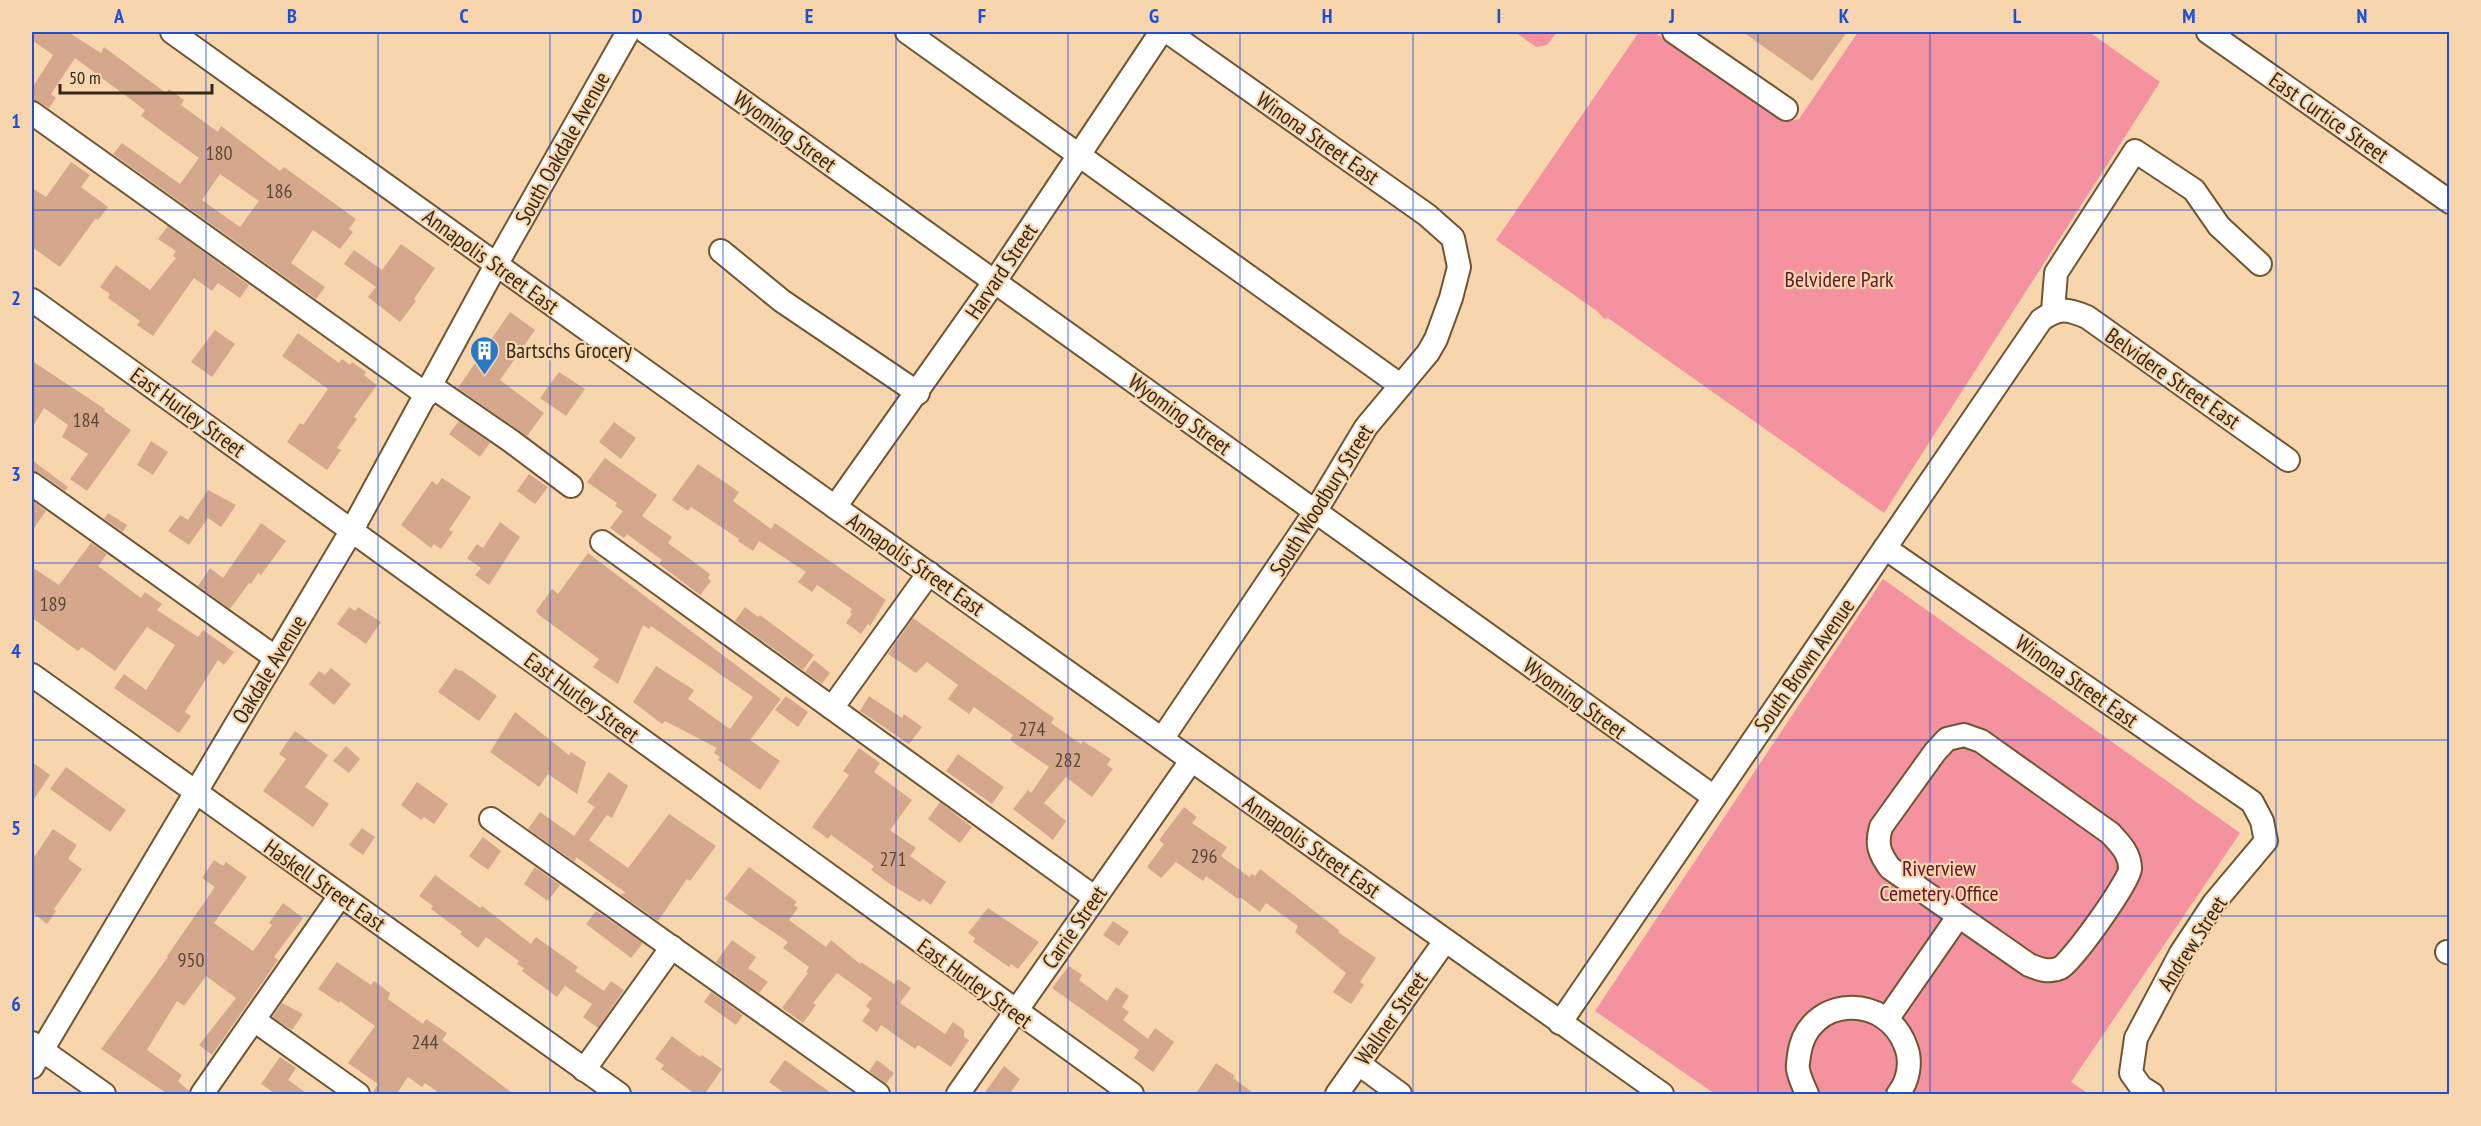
<svg xmlns="http://www.w3.org/2000/svg" width="2481" height="1126" viewBox="0 0 2481 1126" font-family="'PT Sans Narrow',sans-serif">
	<style>
		.green { fill: #f4929f }
		.building { fill: #d5a88e; fill-rule: evenodd }
		.lines { fill: none; stroke-linecap: round; stroke-linejoin: round }
		.minor-casing { stroke: #715531; stroke-width: 26 }
		.minor { stroke: #fff; stroke-width: 22 }
		.grid { fill: none; stroke: #1d4ed8; stroke-width: 1.5; stroke-opacity: 0.55 }
		.labels { text-anchor: middle; dominant-baseline: central; stroke-width: 4.5; stroke-linejoin: round; paint-order: stroke }
		.number-label { font-size: 20px; fill: #5c4836 }
		.street-label { font-size: 22px; fill: #342818; stroke: #f7d6ae }
		.park-label { font-size: 22px; fill: #601728; stroke: #f7d6ae }
		.poi-label { font-size: 22px; fill: #342818; stroke: #f7d6ae; text-anchor: start }
		.neatline { fill: none; stroke: #1d4ed8; stroke-width: 2 }
		.grid-label { font-size: 20px; text-anchor: middle; font-weight: bold; fill: #1d4ed8 }
	</style>
	<rect width="100%" height="100%" fill="#f7d6ae"/>
	<g class="green">
		<path d="M1515,32H1557L1547,45L1536,47Z"/>
		<path d="M1639,32H1654L1783,122L1799,119L1858,32H2089L2160,82L1884,513L1608,318L1604,319L1597,311L1496,240Z"/>
		<path d="M1883,579L2240,833L2071,1082L2089,1094H1715L1595,1011Z"/>
	</g>
	<g class="building">
		<path d="M32,32H68L101,53L104,47L166,93L169,89L184,100L181,105L218,132L221,126L280,171L284,167L356,219L349,229L353,232L340,249L313,230L291,263L325,287L316,299L113,154L122,143L180,184L199,158L141,116L145,110L75,58L51,94L56,98L49,108L39,102L32,100V88L53,55L32,40ZM220,174L259,201L240,227L202,200Z"/>
		<path d="M1743,32H1847L1812,81Z"/>
		<path d="M71,162L90,175L81,187L108,207L98,220L96,218L60,267L32,247V188L46,197Z"/>
		<path d="M168,226L249,285L240,298L218,283L212,291L194,278L153,336L137,325L140,321L108,298L110,294L100,287L116,265L150,290L176,258L173,256L176,251L158,239Z"/>
		<path d="M401,244L435,268L414,299L416,301L400,322L368,297L376,287L344,264L354,250L382,270Z"/>
		<path d="M510,312L535,330L500,380L544,413L527,436L458,388Z"/>
		<path d="M215,330L235,344L212,377L191,362Z"/>
		<path d="M298,333L339,363L342,359L350,365L352,362L366,372L364,375L377,385L354,417L357,419L337,448L341,450L327,470L287,442L300,423L303,425L328,389L282,356Z"/>
		<path d="M32,361L105,409L104,411L131,430L87,491L70,479L88,454L62,437L68,425L44,408L32,428Z"/>
		<path d="M559,372L585,389L566,416L540,398Z"/>
		<path d="M459,421L490,443L480,457L449,434Z"/>
		<path d="M614,422L636,438L621,459L599,442Z"/>
		<path d="M151,441L168,452L153,475L137,465Z"/>
		<path d="M605,458L657,495L642,516L672,537L668,543L710,574L708,578L711,581L700,595L659,564L662,560L627,534L624,538L610,528L623,511L615,506L617,503L587,482Z"/>
		<path d="M32,460L68,487L65,491L40,473L32,471Z"/>
		<path d="M698,464L739,492L733,501L771,529L775,523L886,600L870,626L868,624L861,634L846,623L852,614L850,612L852,609L817,585L812,592L798,582L806,572L759,541L753,551L738,541L739,539L691,507L688,511L672,500Z"/>
		<path d="M529,474L548,487L535,504L517,491Z"/>
		<path d="M442,478L471,497L449,530L453,532L441,549L434,544L431,548L401,525L432,481L437,485Z"/>
		<path d="M208,490L236,505L221,527L208,518L189,545L168,531L180,515L188,520Z"/>
		<path d="M32,500L46,511L32,531Z"/>
		<path d="M108,513L127,525L123,532L104,519Z"/>
		<path d="M500,522L520,537L489,585L475,575L481,568L467,558L477,544L483,548Z"/>
		<path d="M261,523L286,541L261,575L258,573L251,584L249,583L230,609L198,586L210,568L223,578Z"/>
		<path d="M91,543L107,554L98,566L141,598L145,592L162,604L157,610L198,637L203,630L234,652L224,665L218,660L185,712L191,716L179,733L114,688L124,674L146,690L175,645L147,627L115,671L82,647L78,651L32,618V567L59,585Z"/>
		<path d="M588,553L781,699L750,740L780,761L760,790L718,760L720,757L714,753L717,748L665,721L662,724L633,702L656,666L694,690L688,699L730,729L753,697L651,626L649,629L643,625L618,684L593,667L599,659L539,615L536,611L552,589L558,594Z"/>
		<path d="M349,607L355,611L358,607L381,622L366,644L337,624Z"/>
		<path d="M745,607L758,617L760,615L814,655L803,670L735,621Z"/>
		<path d="M913,618L1054,718L1051,723L1081,744L1083,741L1111,759L1107,765L1113,769L1092,797L1066,777L1044,803L1066,821L1053,840L1013,809L1028,790L1031,793L1049,767L1010,740L1013,735L974,707L969,714L948,699L958,685L927,662L916,673L888,654Z"/>
		<path d="M814,660L830,673L822,684L805,672Z"/>
		<path d="M331,668L351,684L334,705L309,684L319,671L325,675Z"/>
		<path d="M455,668L460,671L461,670L497,696L479,721L438,692Z"/>
		<path d="M786,696L808,712L798,727L775,710Z"/>
		<path d="M869,696L902,718L904,714L922,727L909,744L860,711Z"/>
		<path d="M515,712L569,755L571,752L586,762L577,794L548,774L539,787L490,752Z"/>
		<path d="M295,731L328,755L305,787L329,804L313,827L263,791L286,759L279,754Z"/>
		<path d="M346,746L360,759L349,773L333,761Z"/>
		<path d="M859,748L880,763L874,772L912,800L890,830L916,848L910,856L946,882L931,905L923,899L920,902L890,884L871,870L874,866L831,835L828,839L812,827L849,775L843,771Z"/>
		<path d="M958,754L1004,787L992,804L946,771Z"/>
		<path d="M32,762L50,775L32,802Z"/>
		<path d="M66,767L126,810L110,832L50,789Z"/>
		<path d="M609,772L628,786L612,818L607,815L589,840L628,868L669,814L716,846L690,881L687,879L658,921L620,894L626,893L576,857L575,862L528,829L540,812L574,836L595,807L587,802Z"/>
		<path d="M417,782L448,804L434,824L424,817L421,820L401,805Z"/>
		<path d="M940,802L972,827L960,843L928,819Z"/>
		<path d="M1184,807L1197,817L1192,823L1227,847L1221,856L1249,877L1252,874L1255,876L1260,869L1339,930L1338,932L1376,958L1360,982L1364,985L1351,1004L1333,992L1346,973L1295,932L1298,926L1266,903L1260,912L1240,897L1238,899L1206,876L1203,881L1176,862L1161,878L1147,867L1164,844L1159,840Z"/>
		<path d="M362,828L375,837L363,855L349,845Z"/>
		<path d="M53,829L77,845L68,859L82,869L54,909L56,911L47,924L32,912V860Z"/>
		<path d="M483,837L501,851L488,870L469,856Z"/>
		<path d="M214,860L223,866L226,862L247,877L214,923L253,951L272,925L269,923L283,903L303,918L274,957L278,960L212,1055L199,1045L236,998L206,976L184,1006L177,1001L147,1050L182,1075L178,1081L189,1091V1095H169L101,1049L168,957L167,956L215,887L202,878Z"/>
		<path d="M535,867L560,885L548,901L524,884Z"/>
		<path d="M749,867L797,902L794,905L798,908L789,920L826,947L831,940L860,964L861,962L894,984L898,979L911,988L900,1003L945,1034L953,1022L964,1030V1037L969,1040L951,1067L918,1045L915,1049L881,1025L877,1032L862,1021L870,1010L866,1006L872,998L837,973L813,1003L816,1005L803,1023L782,1008L808,973L806,972L809,967L783,948L788,942L724,899Z"/>
		<path d="M435,875L480,908L482,906L531,944L536,937L578,967L575,971L604,991L611,981L624,990L598,1028L583,1017L592,1004L565,986L557,997L522,971L524,968L517,964L519,961L486,937L478,948L460,934L462,932L431,909L433,906L419,896Z"/>
		<path d="M988,908L1039,942L1018,969L1011,964L1009,967L973,942L975,938L968,933Z"/>
		<path d="M596,911L643,943L631,958L586,924Z"/>
		<path d="M1113,921L1129,932L1119,946L1103,935Z"/>
		<path d="M732,940L756,957L748,968L768,982L759,993L716,962Z"/>
		<path d="M337,962L371,985L374,981L390,993L388,999L423,1024L426,1019L447,1033L442,1040L515,1095H442L425,1083L422,1087L408,1077L396,1095H371L378,1084L348,1063L375,1026L340,1001L339,1003L318,989Z"/>
		<path d="M1069,966L1082,975L1079,980L1107,1001L1116,987L1129,996L1122,1007L1129,1012L1123,1020L1148,1039L1155,1028L1174,1042L1153,1072L1134,1058L1139,1050L1052,988Z"/>
		<path d="M711,992L743,1015L736,1025L704,1002Z"/>
		<path d="M282,1003L303,1014L292,1030L272,1017Z"/>
		<path d="M672,1036L700,1057L702,1055L722,1069L704,1095H696L661,1069L664,1065L655,1059Z"/>
		<path d="M280,1057L296,1068L288,1080L309,1095H277L261,1084Z"/>
		<path d="M785,1060L834,1095H787L769,1082Z"/>
		<path d="M877,1060L894,1073L886,1084L869,1071Z"/>
		<path d="M1216,1063L1235,1076L1233,1078L1256,1095H1195Z"/>
		<path d="M1004,1066L1020,1079L1009,1095H983Z"/>
	</g>
	<g class="lines">
		<defs>
			<g id="minor">
				<path d="M172,32L835,507L1662,1094"/>
				<path d="M646,32L1714,797"/>
				<path d="M907,32L1400,385"/>
				<path d="M1674,32L1786,109"/>
				<path d="M2208,32L2450,202"/>
				<path d="M32,113L427,395"/>
				<path d="M721,251L782,301L918,393"/>
				<path d="M32,300L1132,1094"/>
				<path d="M2053,311L2056,273L2135,151L2194,190L2219,226L2260,264"/>
				<path d="M431,386L511,441L571,486"/>
				<path d="M32,484L276,658"/>
				<path d="M835,507L995,281L1161,32"/>
				<path d="M602,542L1094,897"/>
				<path d="M1885,548L2252,802L2262,821L2266,841L2214,903L2181,953L2136,1038L2131,1073L2141,1087L2152,1094"/>
				<path d="M32,675L619,1094"/>
				<path d="M832,708L929,573"/>
				<path d="M1964,735L1981,741L2110,833C2120,844 2130,853 2130,869C2129,882 2072,962 2060,968C2049,973 2039,969 2029,965L1890,868C1879,853 1876,844 1881,827L1935,752L1947,739Z"/>
				<path d="M1162,739L1315,512L1366,427L1428,353L1436,339L1451,298L1459,267L1453,238L1427,215L1168,32"/>
				<path d="M491,819L878,1094"/>
				<path d="M2447,952L2450,953"/>
				<path d="M1888,1018L1958,917"/>
				<path d="M254,1020L358,1094"/>
				<path d="M1560,1023L2041,320C2059,307 2067,309 2087,317L2288,460"/>
				<path d="M32,1043L104,1094"/>
				<path d="M1359,1064L1400,1094"/>
				<path d="M32,1067L352,530L496,265L628,32"/>
				<path d="M584,1070L672,947"/>
				<path d="M202,1094L340,896"/>
				<path d="M958,1094L1191,761"/>
				<path d="M1337,1094L1445,941"/>
				<path d="M1807,1094C1804,1087 1799,1077 1798,1069C1797,1065 1799,1059 1799,1055C1807,995 1887,992 1906,1047C1912,1062 1908,1082 1898,1094"/>
			</g>
		</defs>
		<use href="#minor" class="minor-casing"/>
		<use href="#minor" class="minor"/>
	</g>
	<path class="grid" d="M206,32V1094M378,32V1094M550,32V1094M723,32V1094M896,32V1094M1068,32V1094M1240,32V1094M1413,32V1094M1586,32V1094M1758,32V1094M1930,32V1094M2103,32V1094M2276,32V1094M32,210H2450M32,386H2450M32,563H2450M32,740H2450M32,916H2450"/>
	<defs>
		<symbol id="building-pin" viewBox="-11 -11 22 30"><path d="M0 17L-7.5 6A9.5 9.5 0 1 1 7.5 6Z" fill="#2979c8" stroke="#f7d6ae"/><path d="M-4-6H4V6H1V3H-1V6H-4ZM-2.5-4.3h1.7v1.8h-1.7ZM.8-4.3h1.7v1.8H.8ZM-2.5-1h1.7V.8h-1.7ZM.8-1h1.7V.8H.8Z" fill="#fff"/></symbol>
	</defs>
	<g fill-rule="evenodd">
		<use href="#building-pin" x="468" y="334" width="33" height="45"/>
	</g>
	<g class="labels">
		<g class="number-label">
			<text x="219" y="153">180</text>
			<text x="279" y="191">186</text>
			<text x="86" y="420">184</text>
			<text x="53" y="604">189</text>
			<text x="1032" y="729">274</text>
			<text x="1068" y="760">282</text>
			<text x="1204" y="856">296</text>
			<text x="893" y="859">271</text>
			<text x="191" y="960">950</text>
			<text x="425" y="1042">244</text>
		</g>
		<g class="street-label">
			<text transform="translate(2329 117) rotate(35)">East Curtice Street</text>
			<text transform="translate(785 131) rotate(36)">Wyoming Street</text>
			<text transform="translate(1318 138) rotate(35)">Winona Street East</text>
			<text transform="translate(562 148) rotate(-61)">South Oakdale Avenue</text>
			<text transform="translate(491 261) rotate(36)">Annapolis Street East</text>
			<text transform="translate(1001 271) rotate(-56)">Harvard Street</text>
			<text transform="translate(2173 378) rotate(35)">Belvidere Street East</text>
			<text transform="translate(188 412) rotate(36)">East Hurley Street</text>
			<text transform="translate(1180 414) rotate(36)">Wyoming Street</text>
			<text transform="translate(1321 500) rotate(-58)">South Woodbury Street</text>
			<text transform="translate(916 564) rotate(35)">Annapolis Street East</text>
			<text transform="translate(1804 665) rotate(-55)">South Brown Avenue</text>
			<text transform="translate(269 669) rotate(-59)">Oakdale Avenue</text>
			<text transform="translate(2077 681) rotate(35)">Winona Street East</text>
			<text transform="translate(582 697) rotate(36)">East Hurley Street</text>
			<text transform="translate(1575 698) rotate(36)">Wyoming Street</text>
			<text transform="translate(1312 846) rotate(35)">Annapolis Street East</text>
			<text transform="translate(325 885) rotate(35)">Haskell Street East</text>
			<text transform="translate(1074 927) rotate(-55)">Carrie Street</text>
			<text transform="translate(2192 943) rotate(-57)">Andrew Street</text>
			<text transform="translate(975 983) rotate(36)">East Hurley Street</text>
			<text transform="translate(1391 1018) rotate(-55)">Wallner Street</text>
		</g>
		<g class="park-label">
			<text x="1839" y="279">Belvidere Park</text>
			<text x="1939" y="868">Riverview<tspan x="1939" dy="25">Cemetery Office</tspan></text>
		</g>
		<g class="poi-label">
			<text x="506" y="350">Bartschs Grocery</text>
		</g>
	</g>
	<rect width="2481" height="1126" fill="none" stroke="#f7d6ae" stroke-width="66"/>
	<path d="M60 84v9h152v-9" fill="none" stroke="#342818" stroke-width="3"/>
	<text x="69" y="84" font-size="18" fill="#342818" stroke="#f7d6ae" stroke-width="4.5" paint-order="stroke">50 m</text>
	<rect x="33" y="33" width="2415" height="1060" class="neatline"/>
	<g class="grid-label">
		<text x="119" y="23">A</text>
		<text x="292" y="23">B</text>
		<text x="464" y="23">C</text>
		<text x="637" y="23">D</text>
		<text x="809" y="23">E</text>
		<text x="982" y="23">F</text>
		<text x="1154" y="23">G</text>
		<text x="1327" y="23">H</text>
		<text x="1499" y="23">I</text>
		<text x="1672" y="23">J</text>
		<text x="1844" y="23">K</text>
		<text x="2017" y="23">L</text>
		<text x="2189" y="23">M</text>
		<text x="2362" y="23">N</text>
		<text x="16" y="128">1</text>
		<text x="16" y="305">2</text>
		<text x="16" y="481">3</text>
		<text x="16" y="658">4</text>
		<text x="16" y="835">5</text>
		<text x="16" y="1011">6</text>
	</g>
</svg>
